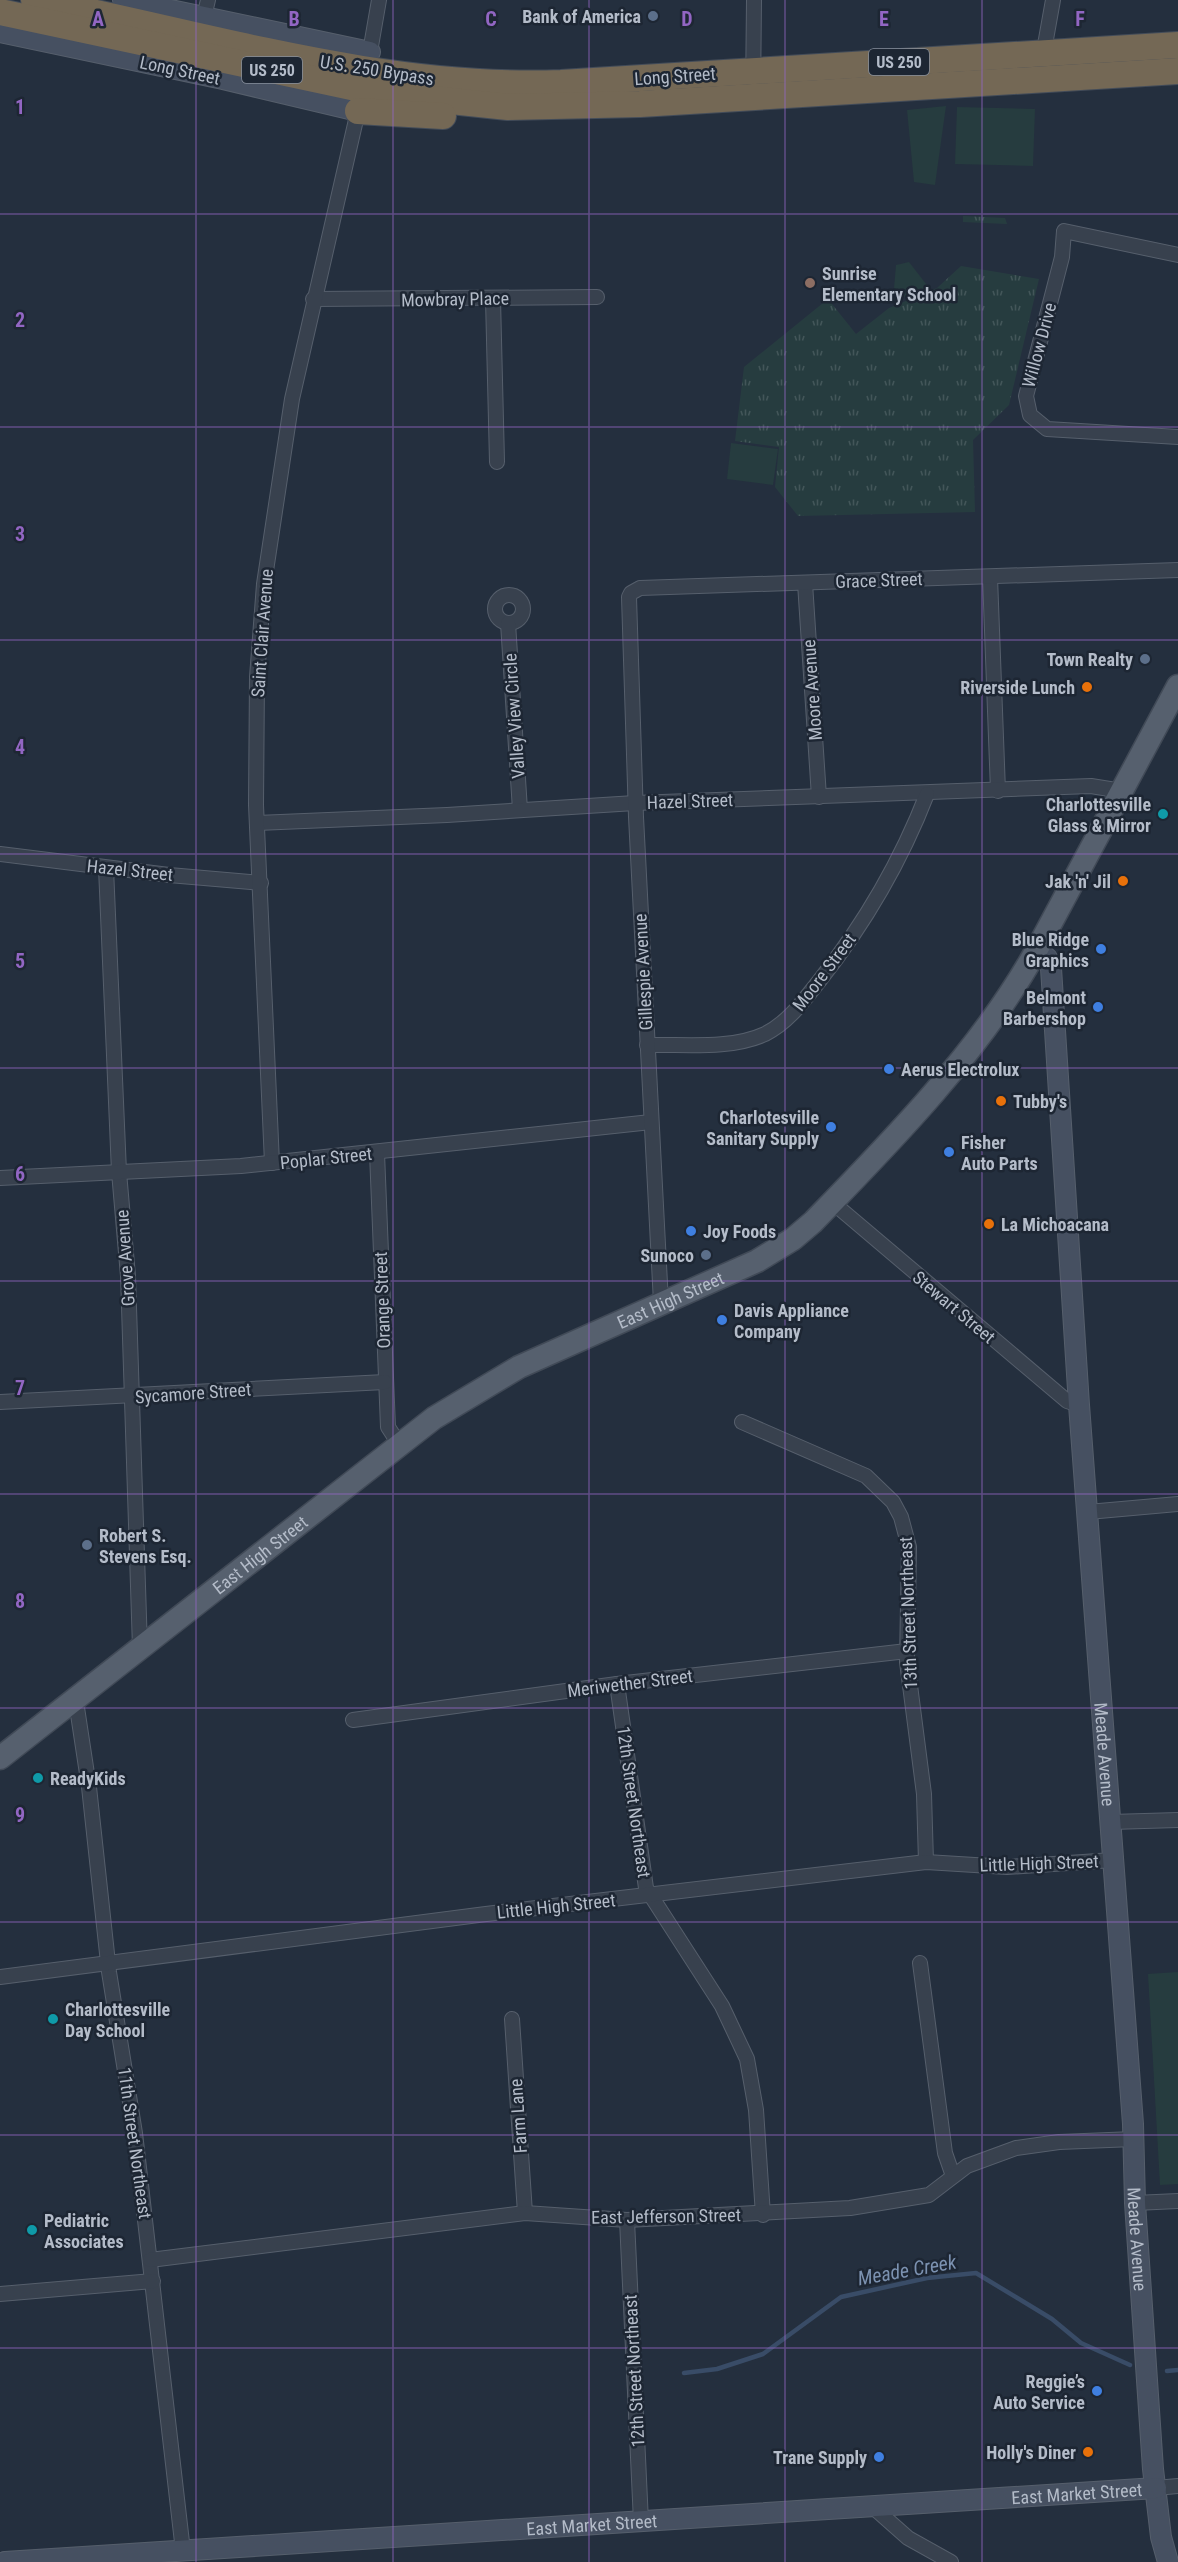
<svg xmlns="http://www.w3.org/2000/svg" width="1178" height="2562" viewBox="0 0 1178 2562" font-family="'Roboto Condensed',sans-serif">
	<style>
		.grass { fill: url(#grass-tufts) }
		.green { fill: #263c3f }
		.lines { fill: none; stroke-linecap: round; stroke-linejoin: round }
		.stream { stroke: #394c67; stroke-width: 4.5 }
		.street-casing { stroke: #565f6c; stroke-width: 16 }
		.secondary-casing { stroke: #565f6c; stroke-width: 22 }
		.primary-casing { stroke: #414a57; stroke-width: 25 }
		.highway-casing { stroke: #434c59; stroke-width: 28 }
		.street { stroke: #38414e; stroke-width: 14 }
		.secondary { stroke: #465061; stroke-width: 20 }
		.primary { stroke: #56606e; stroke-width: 22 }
		.highway { stroke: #746855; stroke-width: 26 }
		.grid { fill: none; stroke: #9266c3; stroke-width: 1.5; stroke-opacity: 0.55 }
		.service-dot { fill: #5c6f8a; stroke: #1d2633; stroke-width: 2 }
		.education-dot { fill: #8d6e63; stroke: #1d2633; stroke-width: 2 }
		.food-dot { fill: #e8710a; stroke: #1d2633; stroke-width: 2 }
		.culture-dot { fill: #0f9aa8; stroke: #1d2633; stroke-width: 2 }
		.shop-dot { fill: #3f7fe0; stroke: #1d2633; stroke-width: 2 }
		.labels { text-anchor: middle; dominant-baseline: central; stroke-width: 5; stroke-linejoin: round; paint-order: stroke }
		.shield { fill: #1d2633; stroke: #878f9c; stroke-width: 1.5 }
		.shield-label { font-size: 16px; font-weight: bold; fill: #b4bcc9 }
		.poi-label { font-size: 18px; font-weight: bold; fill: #b4bcc9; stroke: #1d2633; text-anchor: end }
		.street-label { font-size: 18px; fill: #b4bcc9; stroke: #1d2633 }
		.water-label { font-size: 20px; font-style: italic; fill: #7c92b1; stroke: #1d2633 }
		.grid-label { font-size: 20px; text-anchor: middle; font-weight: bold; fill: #9266c3; stroke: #1d2633; stroke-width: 5; stroke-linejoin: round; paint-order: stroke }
	</style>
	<defs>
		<pattern id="grass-tufts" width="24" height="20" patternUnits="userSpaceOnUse" patternTransform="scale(1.5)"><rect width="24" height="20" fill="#263c3f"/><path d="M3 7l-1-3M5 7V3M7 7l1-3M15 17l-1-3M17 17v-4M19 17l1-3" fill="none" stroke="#435659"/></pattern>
	</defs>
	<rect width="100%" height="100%" fill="#242f3e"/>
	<g class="grass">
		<path d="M963,216L1005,218L1007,224L963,222Z"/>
		<path d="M961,266L1039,279L1009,405L973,440L975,512L798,516L775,487L779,447L735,441L744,367L828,299L856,334L889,308L937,288Z"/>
	</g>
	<g class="green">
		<path d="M946,106L935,185L914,182L907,110Z"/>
		<path d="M957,107L1035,109L1033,166L955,164Z"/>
		<path d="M909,262L930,289L893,300L896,265Z"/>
		<path d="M731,443L778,449L773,485L727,479Z"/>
		<path d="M1178,1972V2184L1160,2185L1148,1974Z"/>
	</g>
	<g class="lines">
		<g class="stream">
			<path d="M1167,2371L1178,2370"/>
			<path d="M684,2373L717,2369L763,2354L841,2297L927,2278L976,2273L1052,2319L1081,2343L1130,2365"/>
		</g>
		<defs>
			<g id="street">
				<path d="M204,17L208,0"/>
				<path d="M370,52L379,0"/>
				<path d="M1043,56L1053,0"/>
				<path d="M753,96L754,0"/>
				<path d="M1178,255L1064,231L1062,257L1026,396L1030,415L1047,429L1178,437"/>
				<path d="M313,299L597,297"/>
				<path d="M493,299L497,462"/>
				<path d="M990,577L998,791"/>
				<path d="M805,583L819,797"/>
				<circle cx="509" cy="609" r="14"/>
				<path d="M508,623L520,810"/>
				<path d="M257,823L447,815L635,803L1091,786L1122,791"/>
				<path d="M0,854L169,875L261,883"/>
				<path d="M106,868L119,1172L128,1276L140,1648"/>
				<path d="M647,1045C684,1044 730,1050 765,1034C789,1022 804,1000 820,980C865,923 901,861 927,794"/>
				<path d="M377,1153L388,1427L399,1444"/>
				<path d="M272,1163L256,805L257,677L264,584L292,399L358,111"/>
				<path d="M0,1178L241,1166L651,1122"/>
				<path d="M832,1202L1067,1401L1079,1405"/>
				<path d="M661,1303L636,817L629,597L631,593L640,588L1178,570"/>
				<path d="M0,1402L385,1382"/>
				<path d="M742,1422L866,1476L893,1502L901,1517L909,1547L907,1662L924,1794L926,1862"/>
				<path d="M1088,1512L1178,1504"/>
				<path d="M617,1684L646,1888L722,2006L747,2059L756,2110L763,2215"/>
				<path d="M76,1701L89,1787L109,1972L135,2133L183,2551"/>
				<path d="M353,1720L617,1684L907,1651"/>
				<path d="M1111,1822L1178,1820"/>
				<path d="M920,1963L945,2153L953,2176"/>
				<path d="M0,1977L486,1914L926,1862L1007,1867L1113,1860"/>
				<path d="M512,2019L525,2213"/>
				<path d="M1135,2203L1178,2201"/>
				<path d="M627,2220L641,2522"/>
				<path d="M150,2260L525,2213L627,2220L850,2208L929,2195L967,2166L1016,2148L1059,2142L1134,2139"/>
				<path d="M0,2294L153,2281"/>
				<path d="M1156,2488L1178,2486"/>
				<path d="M873,2507L908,2538L951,2562"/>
			</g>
			<g id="secondary">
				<path d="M123,0L370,52"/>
				<path d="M0,32L223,79L358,111"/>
				<path id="s1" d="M1036,951L1047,958L1051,968L1079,1405L1133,2124L1135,2203L1153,2469L1161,2537L1168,2562"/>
				<path id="s2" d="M5,2562L1156,2488"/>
			</g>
			<g id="primary">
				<path id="s3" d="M0,1758L434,1418L519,1367L757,1261L793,1239L813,1222C892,1141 981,1050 1036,951L1178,686"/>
			</g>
			<g id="highway">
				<path d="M34,0C208,34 382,90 561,83L1178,45"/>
				<path d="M0,12L384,94L508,107L640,104L1178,71"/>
				<path d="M358,111L443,116"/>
			</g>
		</defs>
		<use href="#street" class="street-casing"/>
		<use href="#secondary" class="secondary-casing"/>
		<use href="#primary" class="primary-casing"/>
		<use href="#highway" class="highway-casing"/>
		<use href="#street" class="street"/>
		<use href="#secondary" class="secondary"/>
		<use href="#primary" class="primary"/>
		<use href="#highway" class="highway"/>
	</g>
	<path class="grid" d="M196,0V2562M393,0V2562M589,0V2562M785,0V2562M982,0V2562M0,214H1178M0,427H1178M0,640H1178M0,854H1178M0,1068H1178M0,1281H1178M0,1494H1178M0,1708H1178M0,1922H1178M0,2135H1178M0,2348H1178"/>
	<g class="service-dot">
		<circle cx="653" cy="16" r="6"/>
		<circle cx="1145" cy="659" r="6"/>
		<circle cx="706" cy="1255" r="6"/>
		<circle cx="87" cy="1545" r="6"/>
	</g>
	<circle class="education-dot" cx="810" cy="283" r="6"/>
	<g class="food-dot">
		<circle cx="1087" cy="687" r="6"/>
		<circle cx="1123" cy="881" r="6"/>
		<circle cx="1001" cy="1101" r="6"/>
		<circle cx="989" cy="1224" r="6"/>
		<circle cx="1088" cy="2452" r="6"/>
	</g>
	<g class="culture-dot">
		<circle cx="1163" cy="814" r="6"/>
		<circle cx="38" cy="1778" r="6"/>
		<circle cx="53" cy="2019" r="6"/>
		<circle cx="32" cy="2230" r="6"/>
	</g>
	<g class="shop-dot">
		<circle cx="1101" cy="949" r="6"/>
		<circle cx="1098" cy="1007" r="6"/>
		<circle cx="889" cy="1069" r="6"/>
		<circle cx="831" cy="1127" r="6"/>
		<circle cx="949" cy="1152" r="6"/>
		<circle cx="691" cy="1231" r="6"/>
		<circle cx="722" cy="1320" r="6"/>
		<circle cx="1097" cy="2391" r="6"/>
		<circle cx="879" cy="2457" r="6"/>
	</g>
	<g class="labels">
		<g class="shield">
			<rect x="869" y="49" width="60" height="26" rx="4.5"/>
			<rect x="242" y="57" width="60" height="26" rx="4.5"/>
		</g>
		<g class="shield-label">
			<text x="899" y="62">US 250</text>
			<text x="272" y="70">US 250</text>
		</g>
		<g class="poi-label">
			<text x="641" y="16">Bank of America</text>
			<text x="822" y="273" text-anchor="start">Sunrise<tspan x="822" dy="21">Elementary School</tspan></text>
			<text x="1133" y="659">Town Realty</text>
			<text x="1075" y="687">Riverside Lunch</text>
			<text x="1151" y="804">Charlottesville<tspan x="1151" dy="21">Glass &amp; Mirror</tspan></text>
			<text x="1111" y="881">Jak 'n' Jil</text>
			<text x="1089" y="939">Blue Ridge<tspan x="1089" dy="21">Graphics</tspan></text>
			<text x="1086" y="997">Belmont<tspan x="1086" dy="21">Barbershop</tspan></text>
			<text x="901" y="1069" text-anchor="start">Aerus Electrolux</text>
			<text x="1013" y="1101" text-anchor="start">Tubby's</text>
			<text x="819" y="1117">Charlotesville<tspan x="819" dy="21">Sanitary Supply</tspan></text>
			<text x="961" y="1142" text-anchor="start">Fisher<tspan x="961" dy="21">Auto Parts</tspan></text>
			<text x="1001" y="1224" text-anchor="start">La Michoacana</text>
			<text x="703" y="1231" text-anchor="start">Joy Foods</text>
			<text x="694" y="1255">Sunoco</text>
			<text x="734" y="1310" text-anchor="start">Davis Appliance<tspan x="734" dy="21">Company</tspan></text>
			<text x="99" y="1535" text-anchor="start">Robert S.<tspan x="99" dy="21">Stevens Esq.</tspan></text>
			<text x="50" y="1778" text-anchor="start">ReadyKids</text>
			<text x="65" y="2009" text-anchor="start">Charlottesville<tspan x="65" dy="21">Day School</tspan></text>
			<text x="44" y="2220" text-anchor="start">Pediatric<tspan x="44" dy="21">Associates</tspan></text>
			<text x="1085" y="2381">Reggie’s<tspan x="1085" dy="21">Auto Service</tspan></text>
			<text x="1076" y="2452">Holly's Diner</text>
			<text x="867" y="2457">Trane Supply</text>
		</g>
		<g class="street-label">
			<text transform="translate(180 70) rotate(12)">Long Street</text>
			<text transform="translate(377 70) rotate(9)">U.S. 250 Bypass</text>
			<text transform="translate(675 76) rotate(-4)">Long Street</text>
			<text transform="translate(455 299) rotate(-1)">Mowbray Place</text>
			<text transform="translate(1039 345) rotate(-75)">Willow Drive</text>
			<text transform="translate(879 580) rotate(-2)">Grace Street</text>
			<text transform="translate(262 633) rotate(-86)">Saint Clair Avenue</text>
			<text transform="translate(812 690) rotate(-94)">Moore Avenue</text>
			<text transform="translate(514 716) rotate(-94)">Valley View Circle</text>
			<text transform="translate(690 801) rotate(-2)">Hazel Street</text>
			<text transform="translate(130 870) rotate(6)">Hazel Street</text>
			<text transform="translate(643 972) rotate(-93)">Gillespie Avenue</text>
			<text transform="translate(824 972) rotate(-53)">Moore Street</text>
			<text transform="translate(326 1158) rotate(-6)">Poplar Street</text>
			<text transform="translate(125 1258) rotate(-94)">Grove Avenue</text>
			<text stroke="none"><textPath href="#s3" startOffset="816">East High Street</textPath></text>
			<text transform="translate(382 1300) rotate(-92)">Orange Street</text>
			<text transform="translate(954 1307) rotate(40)">Stewart Street</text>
			<text transform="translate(193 1393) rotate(-4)">Sycamore Street</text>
			<text stroke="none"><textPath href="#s3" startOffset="330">East High Street</textPath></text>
			<text transform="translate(908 1613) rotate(-92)">13th Street Northeast</text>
			<text transform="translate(630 1683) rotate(-7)">Meriwether Street</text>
			<text stroke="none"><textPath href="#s1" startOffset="812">Meade Avenue</textPath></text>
			<text transform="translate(634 1802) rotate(82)">12th Street Northeast</text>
			<text transform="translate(1039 1863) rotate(-2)">Little High Street</text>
			<text transform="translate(556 1906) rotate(-6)">Little High Street</text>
			<text transform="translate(518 2116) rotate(-94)">Farm Lane</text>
			<text transform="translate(135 2143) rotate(82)">11th Street Northeast</text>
			<text transform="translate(666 2216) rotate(-1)">East Jefferson Street</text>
			<text stroke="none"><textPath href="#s1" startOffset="1298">Meade Avenue</textPath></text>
			<text transform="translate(634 2371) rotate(-93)">12th Street Northeast</text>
			<text stroke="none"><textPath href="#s2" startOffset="1074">East Market Street</textPath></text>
			<text stroke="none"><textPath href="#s2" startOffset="588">East Market Street</textPath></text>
		</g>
		<g class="water-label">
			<text transform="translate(907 2270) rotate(-10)">Meade Creek</text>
		</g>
	</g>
	<g class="grid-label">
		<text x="98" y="26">A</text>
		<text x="294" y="26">B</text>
		<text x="491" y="26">C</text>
		<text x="687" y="26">D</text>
		<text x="884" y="26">E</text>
		<text x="1080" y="26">F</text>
		<text x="20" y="114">1</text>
		<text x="20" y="327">2</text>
		<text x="20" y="541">3</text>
		<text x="20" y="754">4</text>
		<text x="20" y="968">5</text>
		<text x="20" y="1181">6</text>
		<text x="20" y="1395">7</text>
		<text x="20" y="1608">8</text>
		<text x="20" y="1822">9</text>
	</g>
</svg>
